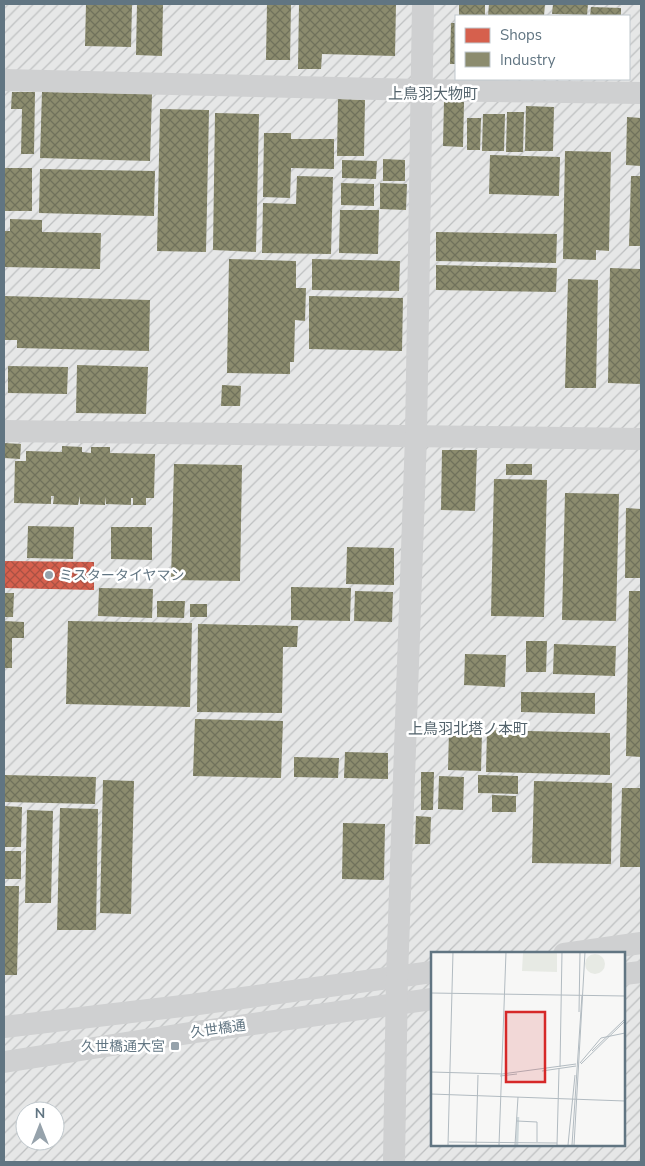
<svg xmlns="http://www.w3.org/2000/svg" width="645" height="1166" viewBox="0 0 645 1166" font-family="'Nunito Sans','Noto Sans JP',sans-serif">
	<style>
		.industrial { fill: url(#industrial-furrows); fill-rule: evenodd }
		.shops { fill: url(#shops-cross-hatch) }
		.industry { fill: url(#industry-cross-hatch) }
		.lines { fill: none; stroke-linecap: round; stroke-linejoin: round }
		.minor { stroke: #cfd0d1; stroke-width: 22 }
		.poi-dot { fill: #96a2ab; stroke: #fff; stroke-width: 2 }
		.labels { text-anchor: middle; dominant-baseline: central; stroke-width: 5; stroke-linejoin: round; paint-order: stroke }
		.poi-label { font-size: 14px; fill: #617582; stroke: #fff; text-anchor: start }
		.street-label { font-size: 14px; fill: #617582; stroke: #fff }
		.neighbourhood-label { font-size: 15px; fill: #53636c; stroke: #fff }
		.inset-river { fill: none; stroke: #cfd8db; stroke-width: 2.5 }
		.inset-road { fill: none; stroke: #b2bbc1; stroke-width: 1 }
		.view { fill: #d62828; fill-opacity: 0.15; stroke: #d62828; stroke-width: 2.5 }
		.inset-edge { fill: none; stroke: #617582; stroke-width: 2.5 }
	</style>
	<defs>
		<pattern id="industrial-furrows" width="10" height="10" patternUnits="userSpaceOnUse" patternTransform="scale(1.25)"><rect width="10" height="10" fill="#e6e7e7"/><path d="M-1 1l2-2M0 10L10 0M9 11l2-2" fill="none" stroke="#bec0c1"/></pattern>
		<pattern id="shops-cross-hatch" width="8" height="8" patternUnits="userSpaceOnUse" patternTransform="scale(1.25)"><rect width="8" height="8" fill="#d6604d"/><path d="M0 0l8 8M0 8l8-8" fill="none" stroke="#a85144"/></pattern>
		<pattern id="industry-cross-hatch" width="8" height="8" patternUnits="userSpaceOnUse" patternTransform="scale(1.25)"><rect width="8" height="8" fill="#8c8c6e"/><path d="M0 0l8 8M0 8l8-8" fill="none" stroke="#70725c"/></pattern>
	</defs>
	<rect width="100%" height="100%" fill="#f7f7f6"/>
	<path class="industrial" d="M4,4H641V1162H4ZM456,16H629V79H456ZM432,954H624V1145H432ZM25,1111H55V1141H25Z"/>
	<path class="shops" d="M4,561L94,562V590L4,588Z"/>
	<g class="industry">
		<path d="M86,4H132L131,47L85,46Z"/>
		<path d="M137,4H163L162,56L136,55Z"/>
		<path d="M267,4H291L290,60H266Z"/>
		<path d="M299,4H396L395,56L322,54L321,69H298Z"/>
		<rect x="459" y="4" width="26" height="12"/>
		<path d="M489,4H545L544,16H488Z"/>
		<path d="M553,4H588L587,15L552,14Z"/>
		<path d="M591,7L621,8V16H590Z"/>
		<path d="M451,23H456V64H450Z"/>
		<path d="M12,92H35L34,154H21L22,109H11Z"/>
		<path d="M42,92L152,94L150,161L40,158Z"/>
		<path d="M338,99L365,100L364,156H337Z"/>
		<path d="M444,101L464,102L463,147L443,146Z"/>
		<path d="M526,106L554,107L553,151H525Z"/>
		<path d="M160,109L209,110L206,252L157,251Z"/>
		<path d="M507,112H524L523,152H506Z"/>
		<path d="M215,113L259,114L256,252L213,250Z"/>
		<path d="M483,114H505L504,151H482Z"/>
		<path d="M627,117L641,118V166L626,165Z"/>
		<path d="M467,118H481L480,150H467Z"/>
		<path d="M264,133H291V139H334V169L291,168L290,198L263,197Z"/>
		<path d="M565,151L611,152L609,251L596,250V260L563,259Z"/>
		<path d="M490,155L560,157L559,196L489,194Z"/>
		<path d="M383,159L405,160V181H383Z"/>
		<path d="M342,160L377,161L376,179L342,178Z"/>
		<rect x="4" y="168" width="28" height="43"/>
		<path d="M40,169L155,171L154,216L39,213Z"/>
		<path d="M297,176L333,177L331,254L262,253L263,203L296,204Z"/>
		<path d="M631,176H641V246H629Z"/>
		<path d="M341,183L374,184V206L341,205Z"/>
		<path d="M380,183L407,184L406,210L380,209Z"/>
		<path d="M340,210H379L378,254L339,253Z"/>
		<path d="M10,219L42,220V232L101,233L100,269L4,267V231H10Z"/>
		<path d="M436,232L557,234L556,263L436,261Z"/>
		<path d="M229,259L296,261V288H306L305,321L295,320L294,362H290V374L227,373Z"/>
		<path d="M312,259L400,261L399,291L312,290Z"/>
		<path d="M436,265L557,268L556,292L436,290Z"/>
		<path d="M610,268L641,269V384L608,383Z"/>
		<path d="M568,279L598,280L596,388H565Z"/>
		<path d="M4,296L150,300L149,351L17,348V340H4Z"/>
		<path d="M309,296L403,298L402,351L309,349Z"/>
		<path d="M77,365L148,367L146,414L76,413Z"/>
		<path d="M8,366L68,367L67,394L8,393Z"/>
		<path d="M222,385L241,386L240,406H221Z"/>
		<path d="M4,443L21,444L20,459L4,458Z"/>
		<path d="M62,446L82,447V452L91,453V447H110V453L155,454L154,498H146V505H133V498H131V505L106,504L105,497V505L80,504V496L78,505L53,504L54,496H51V504L14,503L15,461H26V451L62,452Z"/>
		<path d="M442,450H477L475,511L441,510Z"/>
		<path d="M174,464L242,465L240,581L171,580Z"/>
		<rect x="506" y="464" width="26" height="11"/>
		<path d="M494,479L547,480L544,617L491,616Z"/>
		<path d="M565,493L619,494L616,621L562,620Z"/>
		<path d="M626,508L641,509V578H625Z"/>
		<path d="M28,526L74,527L73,559L27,558Z"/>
		<path d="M111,527H152V560L111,559Z"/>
		<path d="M347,547L394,548V585L346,584Z"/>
		<path d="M291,587L351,588L350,621L291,620Z"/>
		<path d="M99,588L153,589L152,618L98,616Z"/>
		<path d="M355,591L393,592L392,622L354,621Z"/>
		<path d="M629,591H641V757L626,756Z"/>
		<path d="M4,593H14L13,617H4Z"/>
		<path d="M157,601H185L184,618L157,617Z"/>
		<rect x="190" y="604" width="17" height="13"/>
		<path d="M4,621L24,622V638H12V668H4Z"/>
		<path d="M68,621L192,623L190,707L66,704Z"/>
		<path d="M198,624L298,626L297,647H283L282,713L197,712Z"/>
		<path d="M526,641H547L546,672H526Z"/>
		<path d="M554,644L616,646L615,676L553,674Z"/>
		<path d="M465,654L506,655L505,687L464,685Z"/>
		<path d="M521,692L595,693V714L521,712Z"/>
		<path d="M195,719L283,721L281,778L193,776Z"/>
		<path d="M487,730L610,733V775L486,772Z"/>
		<path d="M449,731H482L481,771L448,770Z"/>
		<path d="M345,752L388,753V779L344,778Z"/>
		<path d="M294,757L339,758L338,778L294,777Z"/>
		<path d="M421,772H434L433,810H421Z"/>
		<path d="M4,775L96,777L95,804L4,802Z"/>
		<path d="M478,775L518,776V794L478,793Z"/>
		<path d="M439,776L464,777L463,810L438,809Z"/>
		<path d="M103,780L134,781L131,914L100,913Z"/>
		<path d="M534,781L612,783L611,864L532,863Z"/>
		<path d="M622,788H641V867H620Z"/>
		<path d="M492,795L516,796V812H492Z"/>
		<path d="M4,806L22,807L21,847H4Z"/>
		<path d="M60,808L98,809L96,930H57Z"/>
		<path d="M27,810L53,811L51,903H25Z"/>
		<path d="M416,816L431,817L430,844H415Z"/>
		<path d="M343,823L385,824L384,880L342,879Z"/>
		<rect x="4" y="851" width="17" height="28"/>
		<path d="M4,886H19L17,975H4Z"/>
	</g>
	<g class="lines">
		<g class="minor">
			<path d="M4,80L420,90L641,93"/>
			<path d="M4,431L641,439"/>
			<path d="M564,954L641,943"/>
			<path d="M624,974L641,972"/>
			<path d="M4,1027L191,1005L432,972"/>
			<path d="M4,1062L196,1032L432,999"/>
			<path d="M394,1162L397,977L416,436L423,4"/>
		</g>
	</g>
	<g class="poi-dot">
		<circle cx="49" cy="575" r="5"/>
		<rect x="170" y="1041" width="10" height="10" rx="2.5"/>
	</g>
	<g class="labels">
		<g class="poi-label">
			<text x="59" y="575">ミスタータイヤマン</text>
			<text x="165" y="1046" text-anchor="end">久世橋通大宮</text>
		</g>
		<g class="street-label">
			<text transform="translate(218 1029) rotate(-8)">久世橋通</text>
		</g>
		<g class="neighbourhood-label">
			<text x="433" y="94">上鳥羽大物町</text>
			<text x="468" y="729">上鳥羽北塔ノ本町</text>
		</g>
	</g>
	<g transform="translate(431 952)">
		<rect width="194" height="194" fill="#f7f7f6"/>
		<path d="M92,1H126V20L91,19ZM154 12a10 10 0 1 1 20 0a10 10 0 1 1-20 0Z" fill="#e7eae4"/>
		<path class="inset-river" d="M86,193L87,165"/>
		<path class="inset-road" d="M0,41L194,44M148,60L149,0M161,99L194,67M149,111L170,86L194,81M150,112L194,69M129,115L131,0M111,119L145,114M0,120L71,122L145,112M69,124L86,122M0,142L194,149M86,169L106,170V190M18,190L126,191M17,193L22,0M45,193L47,123M68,193L75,0M84,193L87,145M126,193L128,117M137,193L144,123M141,193L151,43M143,193L154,0"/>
		<path class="view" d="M75,60H114V130H75Z"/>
		<rect width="194" height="194" class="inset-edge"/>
	</g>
	<rect width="645" height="1166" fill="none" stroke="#617582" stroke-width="10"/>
	<rect x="455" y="15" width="175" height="65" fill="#ffffff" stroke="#c0c8cd"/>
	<rect x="465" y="28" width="25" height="15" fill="#d6604d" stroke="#c0c8cd"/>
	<text x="500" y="40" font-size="15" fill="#617582">Shops</text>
	<rect x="465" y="52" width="25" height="15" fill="#8c8c6e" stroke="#c0c8cd"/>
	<text x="500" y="65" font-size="15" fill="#617582">Industry</text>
	<g transform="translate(40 1126)"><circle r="24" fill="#ffffff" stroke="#c0c8cd"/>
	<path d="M0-4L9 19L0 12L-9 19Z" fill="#96a2ab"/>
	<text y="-8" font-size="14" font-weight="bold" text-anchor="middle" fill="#617582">N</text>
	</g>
</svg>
